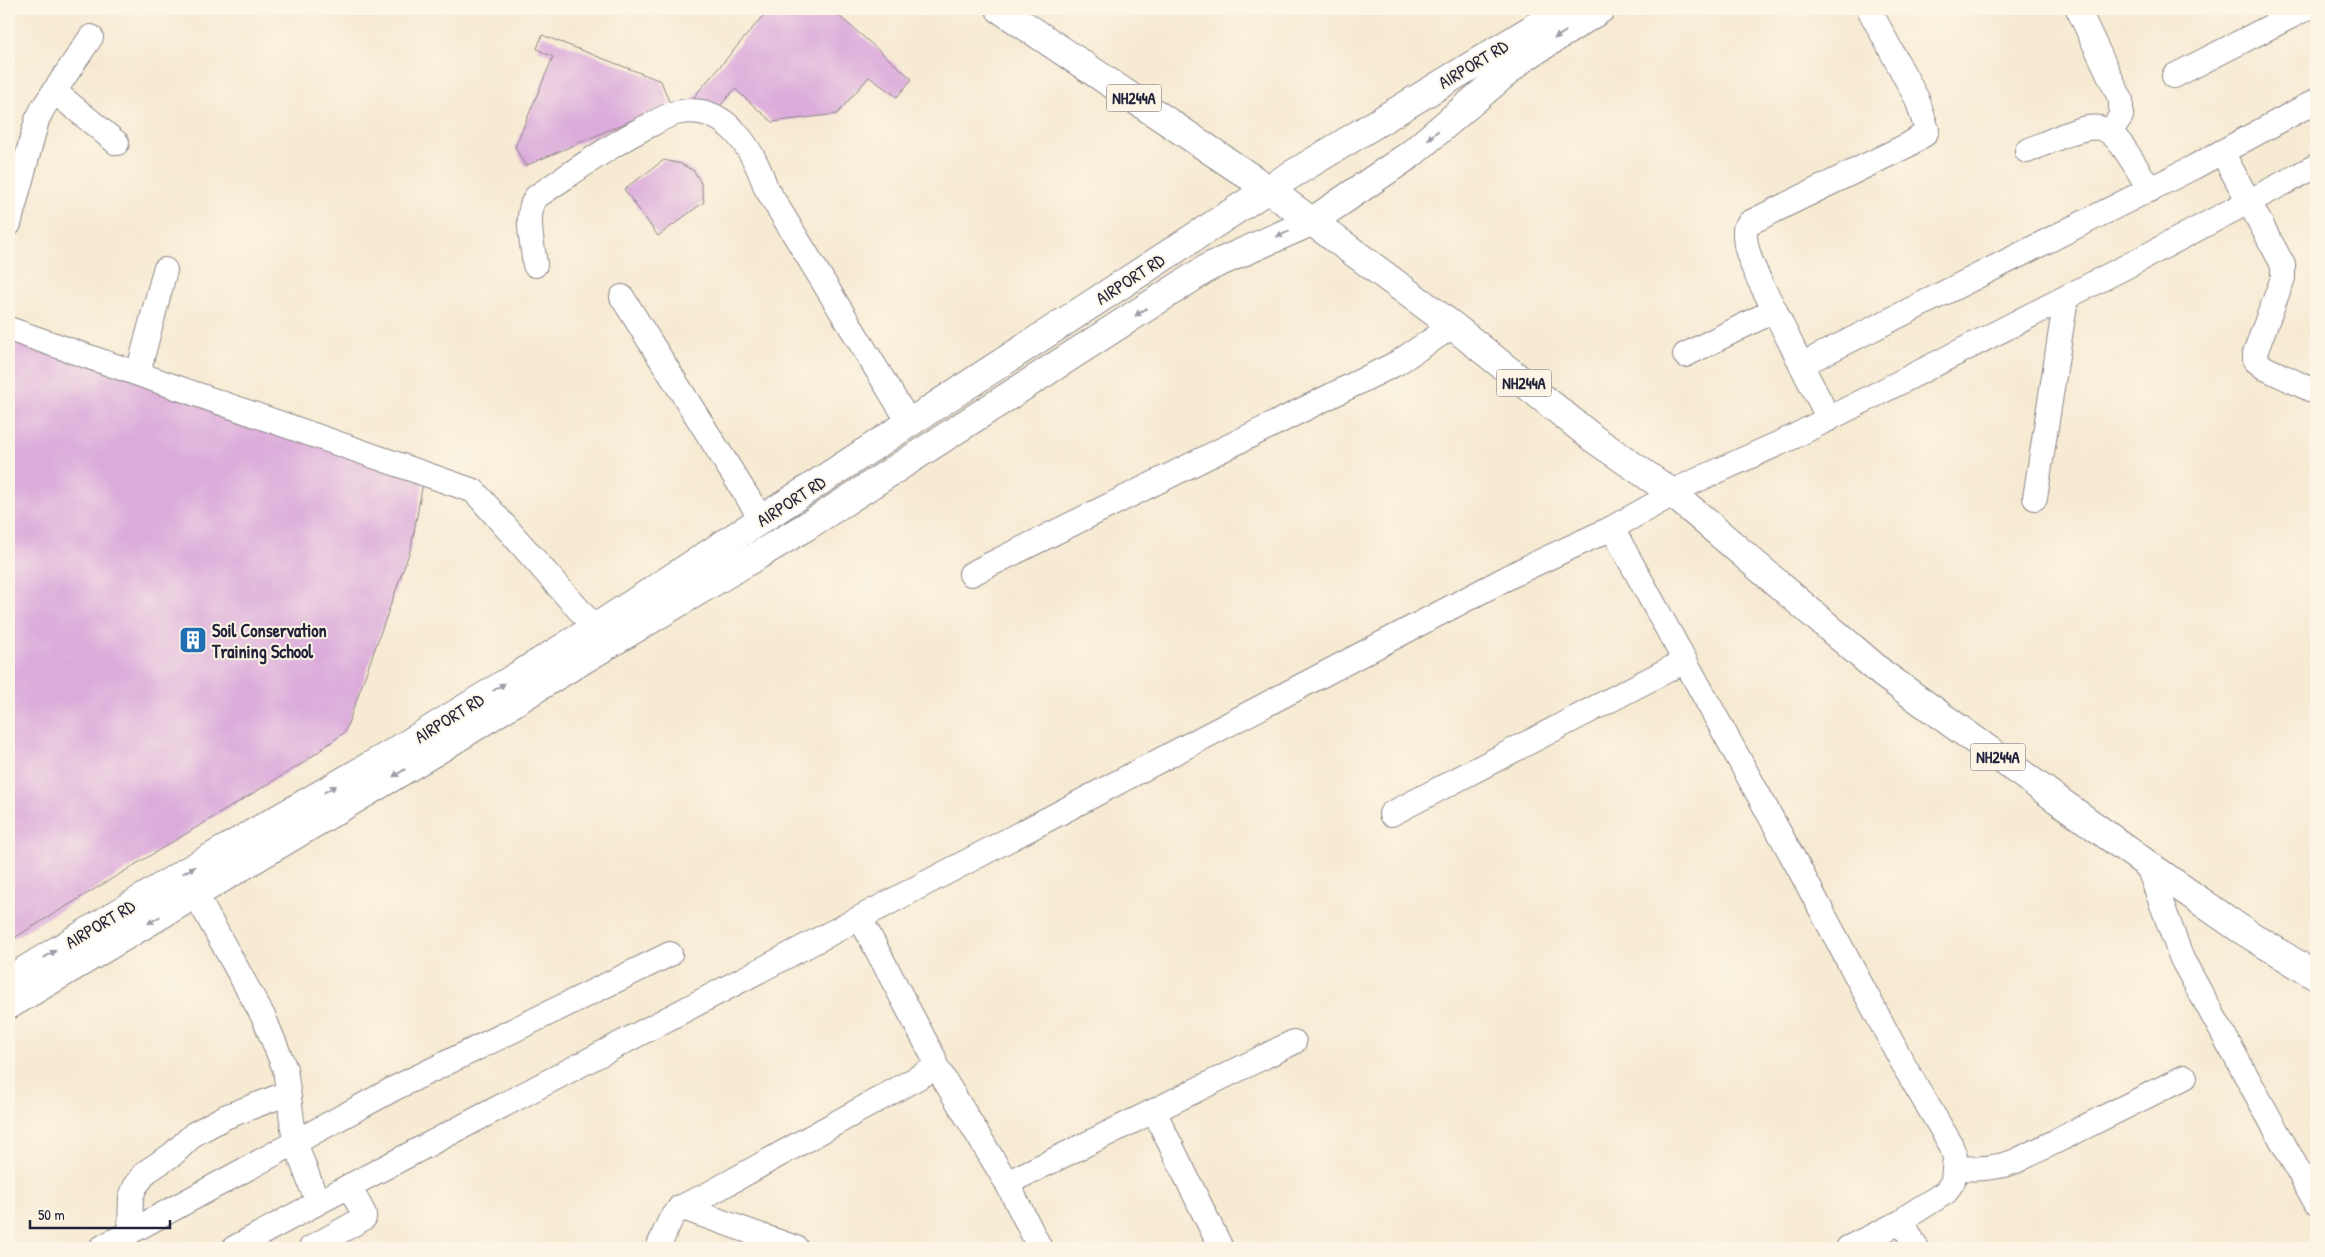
<svg xmlns="http://www.w3.org/2000/svg" width="2325" height="1257" viewBox="0 0 2325 1257" font-family="'Patrick Hand',sans-serif">
	<style>
		.building { fill: #dbabdb }
		.lines { fill: none; stroke-linecap: round; stroke-linejoin: round }
		.minor-casing { stroke: #8c8687; stroke-width: 26 }
		.major-casing { stroke: #8c8687; stroke-width: 30 }
		.highway-casing { stroke: #8c8687; stroke-width: 30 }
		.minor { stroke: #fff; stroke-width: 24 }
		.major { stroke: #fff; stroke-width: 28 }
		.highway { stroke: #fff; stroke-width: 28 }
		.oneway { fill: #9c9ca7 }
		.labels { text-anchor: middle; dominant-baseline: central; stroke-width: 4; stroke-linejoin: round; paint-order: stroke }
		.shield { fill: #fcf5e5; stroke: #63616e; stroke-width: 1 }
		.shield-label { font-size: 16px; font-weight: bold; fill: #22223b }
		.street-label { font-size: 18px; fill: #22223b; stroke: #fcf5e5 }
		.poi-label { font-size: 18px; font-weight: bold; fill: #22223b; stroke: #fcf5e5; text-anchor: start }
	</style>
	<rect width="100%" height="100%" fill="#fcf5e5"/>
	<filter id="ink" filterUnits="userSpaceOnUse"><feTurbulence type="fractalNoise" baseFrequency=".02" numOctaves="2"/><feDisplacementMap in="SourceGraphic" scale="10" xChannelSelector="R" yChannelSelector="G"/><feConvolveMatrix kernelMatrix="1 2 1 2 8 2 1 2 1" color-interpolation-filters="sRGB"/></filter>
	<filter id="wash" filterUnits="userSpaceOnUse"><feTurbulence type="fractalNoise" baseFrequency=".0096" numOctaves="4" result="noise"/><feDisplacementMap in="SourceGraphic" scale="20" xChannelSelector="R" yChannelSelector="G"/><feGaussianBlur stdDeviation="1.12" result="paint"/><feColorMatrix in="noise" values="0 0 0 0 0 0 0 0 0 0 0 0 0 0 0 0 0 1.4 0 .05"/><feComposite in="paint" operator="in"/></filter>
	<g filter="url(#wash)">
		<rect width="100%" height="100%" fill="#f7ead3"/>
		<g id="blocks">
			<g class="building">
				<path d="M769,9H831L912,79L897,97L869,77L837,114L772,122L735,89L712,115L692,99Z"/>
				<path d="M542,35L661,81L670,104L525,166L515,147L553,57L537,49Z"/>
				<path d="M664,160L681,164L694,171L701,183L704,202L658,236L624,189Z"/>
				<path d="M9,330L425,472L411,548L345,732L303,763L9,941Z"/>
			</g>
		</g>
	</g>
	<g filter="url(#ink)">
		<use href="#blocks" fill-opacity="0" stroke="#8c8687" stroke-width="1"/>
		<g class="lines">
			<defs>
				<g id="minor">
					<path d="M2078,9L2121,100V116L2110,132"/>
					<path d="M2174,76L2305,9"/>
					<path d="M54,91L117,143"/>
					<path d="M2027,151C2108,116 2104,113 2150,190"/>
					<path d="M2222,152L2283,265V278L2255,353V360L2265,368L2316,392"/>
					<path d="M9,224L37,120L43,108L91,37"/>
					<path d="M535,265C533,245 524,214 536,197C574,172 611,144 652,124C659,120 668,115 676,113C725,101 753,149 766,188L910,424"/>
					<path d="M622,297L762,520"/>
					<path d="M9,329L474,491L595,628"/>
					<path d="M1685,355L1775,310"/>
					<path d="M1801,365L2194,167L2316,101"/>
					<path d="M138,373L165,270"/>
					<path d="M1829,419C1809,381 1790,343 1772,305C1761,283 1743,254 1745,229L1749,223L1908,145L1925,134L1927,130L1917,99L1869,9"/>
					<path d="M2035,498L2066,298"/>
					<path d="M1612,528L1802,874L1907,1071L1950,1143L1955,1157L1953,1181L1946,1192L1908,1216C1901,1226 1912,1239 1917,1248"/>
					<path d="M971,574L1397,363L1453,326"/>
					<path d="M1391,814L1685,661"/>
					<path d="M2147,864L2182,959L2316,1203"/>
					<path d="M196,895L264,1018L285,1069L295,1142L312,1188L319,1202L1522,570L1612,528L1664,499L1671,492L1793,437L2133,263L2316,166"/>
					<path d="M936,1066L1007,1183L1040,1248"/>
					<path d="M1154,1111L1221,1248"/>
					<path d="M1956,1168C1978,1169 1995,1169 2016,1161L2185,1077"/>
					<path d="M1007,1183L1294,1042"/>
					<path d="M680,1207L796,1248"/>
					<path d="M130,1232L131,1197L135,1187L146,1172L173,1154L194,1134L225,1117L288,1093"/>
					<path d="M101,1248L395,1088L670,954"/>
					<path d="M234,1248L319,1202"/>
					<path d="M311,1248L364,1218V1214L349,1186"/>
					<path d="M658,1248C673,1215 669,1210 705,1196L935,1068L934,1058L860,918"/>
					<path d="M1848,1248L1905,1220"/>
				</g>
				<g id="major">
					<path d="M9,980L184,873L396,751L595,628L1268,189L1565,9"/>
					<path d="M9,1005L441,748L556,676L807,526L1209,267L1311,222L1411,154L1522,59L1601,9"/>
				</g>
				<path id="highway" d="M1000,9L1268,189L1453,326L1594,439L1671,492L1883,674L2147,864L2239,928L2316,976"/>
			</defs>
			<use href="#minor" class="minor-casing"/>
			<use href="#major" class="major-casing"/>
			<use href="#highway" class="highway-casing"/>
			<use href="#minor" class="minor"/>
			<use href="#major" class="major"/>
			<use href="#highway" class="highway"/>
		</g>
		<defs><path id="oneway-solid" d="M-6-.8H1V-3.2L6.5 0L1 3.2V.8H-6Z" transform="scale(1.25)"/></defs>
		<g class="oneway">
			<use href="#oneway-solid" transform="translate(1560 35) rotate(148)"/>
			<use href="#oneway-solid" transform="translate(1433 135) rotate(140)"/>
			<use href="#oneway-solid" transform="translate(1283 234) rotate(156)"/>
			<use href="#oneway-solid" transform="translate(1141 312) rotate(147)"/>
			<use href="#oneway-solid" transform="translate(499 687) rotate(-32)"/>
			<use href="#oneway-solid" transform="translate(399 773) rotate(149)"/>
			<use href="#oneway-solid" transform="translate(330 789) rotate(-30)"/>
			<use href="#oneway-solid" transform="translate(189 870) rotate(-30)"/>
			<use href="#oneway-solid" transform="translate(154 920) rotate(150)"/>
			<use href="#oneway-solid" transform="translate(50 954) rotate(-31)"/>
		</g>
	</g>
	<defs>
		<symbol id="building-square" viewBox="-11 -11 22 22"><rect x="-9" y="-9" width="18" height="18" rx="4" fill="#1f6fb2" stroke="#fcf5e5"/><path d="M-4-6H4V6H1V3H-1V6H-4ZM-2.5-4.3h1.7v1.8h-1.7ZM.8-4.3h1.7v1.8H.8ZM-2.5-1h1.7V.8h-1.7ZM.8-1h1.7V.8H.8Z" fill="#fff"/></symbol>
	</defs>
	<g fill-rule="evenodd">
		<use href="#building-square" x="177" y="624" width="32" height="32"/>
	</g>
	<g class="labels">
		<g class="shield">
			<rect x="1106.5" y="84.5" width="55" height="27" rx="4"/>
			<rect x="1496.5" y="369.5" width="55" height="27" rx="4"/>
			<rect x="1970.5" y="743.5" width="55" height="27" rx="4"/>
		</g>
		<g class="shield-label">
			<text x="1134" y="98">NH244A</text>
			<text x="1524" y="383">NH244A</text>
			<text x="1998" y="757">NH244A</text>
		</g>
		<g class="street-label">
			<text transform="translate(1473 64) rotate(-31)">AIRPORT RD</text>
			<text transform="translate(1130 279) rotate(-33)">AIRPORT RD</text>
			<text transform="translate(791 501) rotate(-33)">AIRPORT RD</text>
			<text transform="translate(449 718) rotate(-32)">AIRPORT RD</text>
			<text transform="translate(100 924) rotate(-31)">AIRPORT RD</text>
		</g>
		<g class="poi-label">
			<text x="212" y="630">Soil Conservation<tspan x="212" dy="21">Training School</tspan></text>
		</g>
	</g>
	<rect width="2325" height="1257" fill="none" stroke="#fcf5e5" stroke-width="30"/>
	<path d="M30 1220v8h140v-8" fill="none" stroke="#22223b" stroke-width="2.5"/>
	<text x="38" y="1220" font-size="15" fill="#22223b" stroke="#fcf5e5" stroke-width="4" paint-order="stroke">50 m</text>
</svg>
